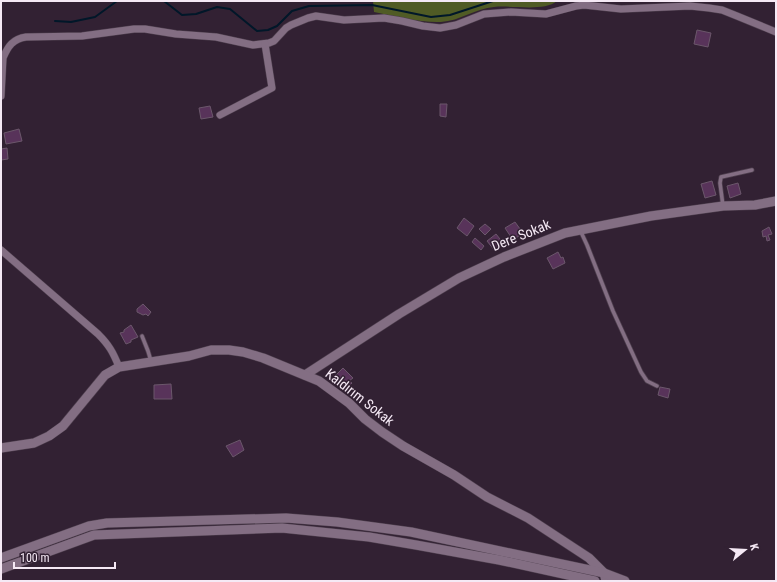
<svg xmlns="http://www.w3.org/2000/svg" width="777" height="582" viewBox="0 0 777 582" font-family="'Roboto Condensed',sans-serif">
	<style>
		.forest { fill: #505b25 }
		.lines { fill: none; stroke-linecap: round; stroke-linejoin: round }
		.stream { stroke: #001729; stroke-width: 2 }
		.building { fill: #58335a; stroke: #6b576b }
		.service-casing { stroke: #4f404f; stroke-width: 5 }
		.minor-casing { stroke: #4f404f; stroke-width: 8 }
		.tertiary-casing { stroke: #4f404f; stroke-width: 10 }
		.service { stroke: #836e83; stroke-width: 3.5 }
		.minor { stroke: #836e83; stroke-width: 7 }
		.tertiary { stroke: #836e83; stroke-width: 9 }
		.labels { text-anchor: middle; dominant-baseline: central; stroke-width: 3; stroke-linejoin: round; paint-order: stroke }
		.street-label { font-size: 14px; fill: #f5e9f5; stroke: #322133 }
	</style>
	<rect width="100%" height="100%" fill="#322133"/>
	<path class="forest" d="M373,1H557C544,12 512,5 494,7C476,8 460,21 441,22C421,23 394,16 374,12Z"/>
	<g class="lines">
		<g class="stream">
			<path d="M164,1L182,15L196,14L217,7L230,9L257,31L268,30L277,26L292,11L309,6L372,5L431,17L450,15L493,1"/>
			<path d="M55,21L71,22L95,17L117,1"/>
		</g>
	</g>
	<g class="building">
		<path d="M697,30L711,33L708,47L694,44Z"/>
		<path d="M440,104H447L446,117L440,116Z"/>
		<path d="M210,106L213,117L201,119L199,108Z"/>
		<path d="M19,129L22,141L6,144L4,133Z"/>
		<path d="M7,148L8,159L1,160V149Z"/>
		<path d="M712,181L716,195L705,198L701,184Z"/>
		<path d="M738,183L741,194L730,198L727,186Z"/>
		<path d="M464,218L474,226L467,236L457,228Z"/>
		<path d="M515,222L523,233L513,240L505,228Z"/>
		<path d="M485,224L491,229L485,235L479,229Z"/>
		<path d="M769,227L772,234L768,235L770,240L767,241L766,236L763,237L762,231Z"/>
		<path d="M496,234L504,244L495,251L487,241Z"/>
		<path d="M475,238L484,246L481,250L472,242Z"/>
		<path d="M558,252L561,258L563,257L565,263L553,269L547,258Z"/>
		<path d="M143,304L151,312L148,316L146,314L143,315L137,312V309Z"/>
		<path d="M131,325L138,337L131,340V342L126,344L120,333L124,332V330Z"/>
		<path d="M343,368L353,378L349,381L352,383L347,388L335,376Z"/>
		<path d="M171,384L172,399H154V385Z"/>
		<path d="M660,387L670,389L668,398L658,395Z"/>
		<path d="M240,440L244,450L233,457L226,446Z"/>
	</g>
	<g class="lines">
		<defs>
			<g id="service">
				<path d="M723,206L720,183L721,177L752,170"/>
				<path d="M581,232L587,245L613,311L641,372L647,381L657,386"/>
				<path d="M142,336L148,351L151,361"/>
			</g>
			<g id="minor">
				<path d="M1,96L3,58C8,46 13,39 26,37L82,36L134,29H145L176,34L216,37L253,45L269,43L274,41L286,28L291,25L308,18L316,16L344,20L384,18L402,21L423,26L440,28L456,25L484,14L511,12L546,14L576,6L584,5L621,9L690,6L709,8L722,10L737,16L776,32"/>
				<path d="M220,115L272,88L265,44"/>
				<path d="M1,250L98,334C109,345 113,352 119,367"/>
			</g>
			<g id="tertiary">
				<path d="M305,375L399,314L459,278L504,257L565,233L651,216L723,206L755,205L776,201"/>
				<path d="M1,448L34,443L49,436L63,426L105,375L119,367L189,356L211,350H229L243,352L263,358L319,381L349,403L365,419L382,432L403,446L454,475L487,497L528,518L589,558L604,573L606,581"/>
				<path d="M1,558L89,526L107,523L286,518L337,522L411,532L604,573L625,581"/>
				<path d="M1,569L94,535L282,528L369,537L416,545L499,560L595,581"/>
			</g>
		</defs>
		<use href="#service" class="service-casing"/>
		<use href="#minor" class="minor-casing"/>
		<use href="#tertiary" class="tertiary-casing"/>
		<use href="#service" class="service"/>
		<use href="#minor" class="minor"/>
		<use href="#tertiary" class="tertiary"/>
	</g>
	<g class="labels">
		<g class="street-label">
			<text transform="translate(521 235) rotate(-22)">Dere Sokak</text>
			<text transform="translate(360 397) rotate(38)">Kaldırım Sokak</text>
		</g>
	</g>
	<rect width="777" height="582" fill="none" stroke="#f5e9f5" stroke-width="4"/>
	<g transform="translate(745 550) rotate(72)" stroke="#322133" stroke-width="3" paint-order="stroke">
	<path d="M0-3L7 15L0 10L-7 15Z" fill="#f5e9f5"/>
	<text y="-6" font-size="11" font-weight="bold" text-anchor="middle" fill="#f5e9f5">K</text>
	</g>
	<path d="M14 562v6h101v-6" fill="none" stroke="#f5e9f5" stroke-width="2"/>
	<text x="20" y="562" font-size="12" fill="#f5e9f5" stroke="#322133" stroke-width="3" paint-order="stroke">100 m</text>
</svg>
